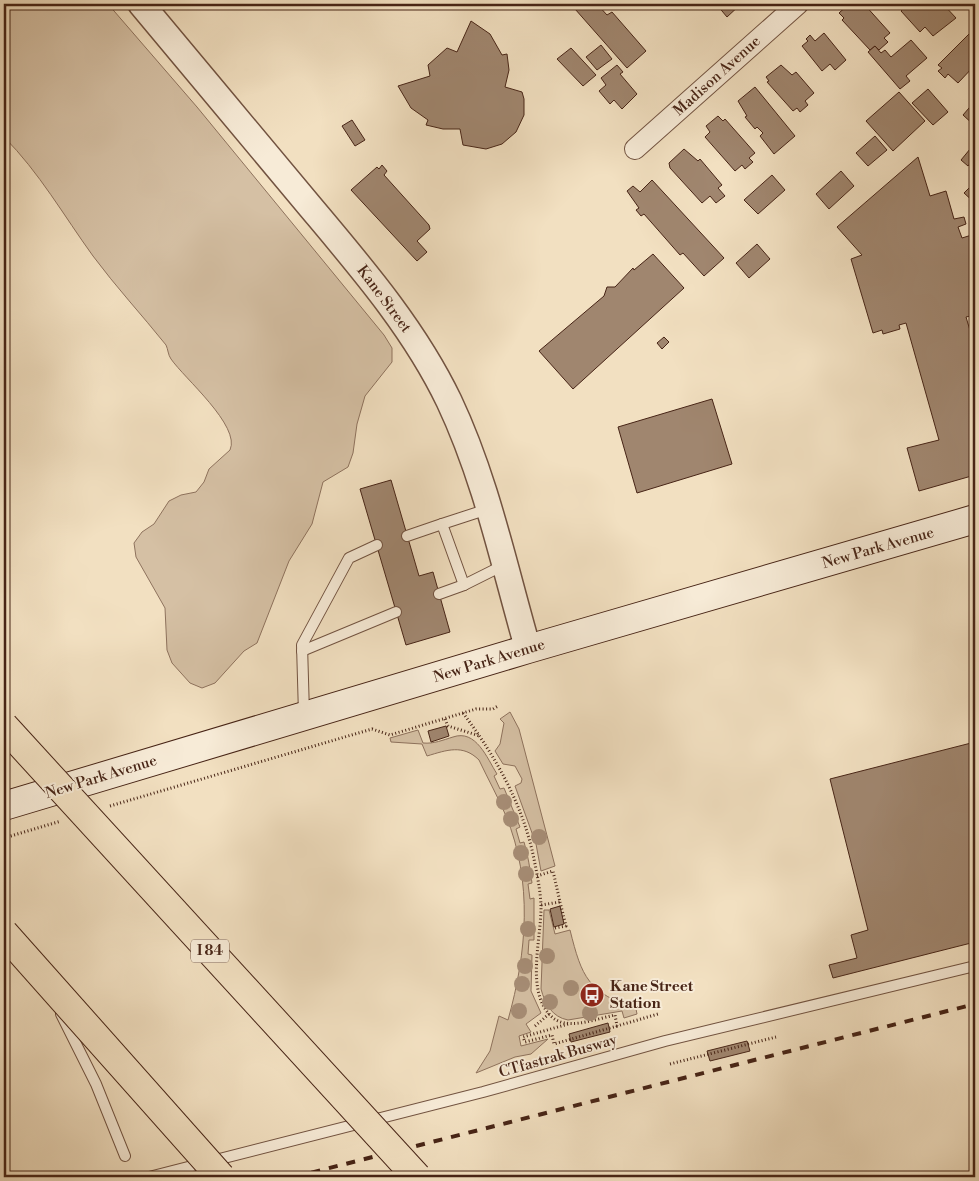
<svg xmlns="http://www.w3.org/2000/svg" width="979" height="1181" viewBox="0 0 979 1181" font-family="'Libre Bodoni',serif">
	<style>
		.green { fill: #d5c0a4; stroke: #8e725d }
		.building { fill: #a0866f; stroke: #472416 }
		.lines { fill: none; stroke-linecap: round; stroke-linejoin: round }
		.service-casing { stroke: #725341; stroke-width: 12 }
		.minor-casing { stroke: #725341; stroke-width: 22 }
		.tertiary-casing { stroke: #725341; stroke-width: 28 }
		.secondary-casing { stroke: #472416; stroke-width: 30 }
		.path { stroke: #472416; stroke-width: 3; stroke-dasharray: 1 2.5; stroke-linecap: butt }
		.service { stroke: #f7ebd7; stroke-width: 10 }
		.minor { stroke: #f7ebd7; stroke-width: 20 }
		.tertiary { stroke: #f7ebd7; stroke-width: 25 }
		.secondary { stroke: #f7ebd7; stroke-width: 28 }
		.rail { stroke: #472416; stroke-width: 4; stroke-dasharray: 9 9; stroke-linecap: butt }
		.motorway-bridge-casing { stroke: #472416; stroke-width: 30; stroke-linecap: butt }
		.motorway-bridge { stroke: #f2e0c1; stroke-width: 28 }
		.tree { fill: #a78e77 }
		.labels { text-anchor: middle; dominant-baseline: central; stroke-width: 4; stroke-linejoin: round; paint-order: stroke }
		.shield { fill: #f7ebd7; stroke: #7c6050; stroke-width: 1 }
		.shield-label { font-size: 14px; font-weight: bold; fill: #472416 }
		.street-label { font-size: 15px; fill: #472416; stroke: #f7ebd7 }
		.poi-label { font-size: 15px; font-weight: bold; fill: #472416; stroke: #f7ebd7; text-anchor: start }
	</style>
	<rect width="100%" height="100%" fill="#f2e0c1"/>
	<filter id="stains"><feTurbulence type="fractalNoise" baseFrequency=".004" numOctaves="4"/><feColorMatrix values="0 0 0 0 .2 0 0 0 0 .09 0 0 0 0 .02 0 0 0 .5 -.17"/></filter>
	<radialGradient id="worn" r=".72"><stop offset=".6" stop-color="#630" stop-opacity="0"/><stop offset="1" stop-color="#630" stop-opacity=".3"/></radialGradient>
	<g class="green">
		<path d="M4,4H108L197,107L384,335L392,348V362L365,396L357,424L353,453L348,467L323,482L312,524L289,561L257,643L244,651L215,683L202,688L190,683L172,663L167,650L165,608L136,557L134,543L142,532L154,524L169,501L181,495L196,492L204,482L209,469L230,450C241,426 184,378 171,359C168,355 168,349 166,345C142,315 116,287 93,256C64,216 39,172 4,137Z"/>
		<path d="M510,712L519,729L555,866L541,871L536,844L515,786L521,783L522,779L515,766L503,764L495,751L500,744L504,723L500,719Z"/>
		<path d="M418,730L423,743C434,744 443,740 453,737C476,729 487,758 497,774L494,776L500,789L504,788L520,827L516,829L520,843L524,842C528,855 530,869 532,883L528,884L530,899L534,898V940H529L528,954L532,955L531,991L541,1013L526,1024L531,1032L519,1036L521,1046L548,1039L531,1054L515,1057L476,1073L490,1051L499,1016L508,1020C527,952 533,882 506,816C498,797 488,779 479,760C463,744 447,750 427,756L422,744L391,742L390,738Z"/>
		<path d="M544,910H549L555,934L570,930C582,978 588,992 636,1009L637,1014L624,1018L622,1011L568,1020C552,1017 545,1004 541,989Z"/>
	</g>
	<g class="building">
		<path d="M581,4H597L607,15L612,12L646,51L627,68L575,9Z"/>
		<path d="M710,4H741L727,17L717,5L714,8Z"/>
		<path d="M849,4L853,8L857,4H864L890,33L884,38L888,42L879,50L875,46L870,50L842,20L844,18L839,13Z"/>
		<path d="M905,4H943L956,18L933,36L925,27L920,32L901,11L907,5Z"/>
		<path d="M471,21L490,34L502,55L507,54L509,70L505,87L522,92L524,99V115L516,132L502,144L486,149L463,145L460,129H443L426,125L428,120L411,108L398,86L430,76L428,65L447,48L457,52Z"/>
		<path d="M824,33L846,60L835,70L830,64L822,71L802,46L808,41L806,39L810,35L815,41Z"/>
		<path d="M969,34L975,40V58L973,60L975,65L958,83L948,74L945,78L938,71L942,68L938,65Z"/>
		<path d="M911,40L927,58L906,76L910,81L900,89L868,52L875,46L881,53L885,50L891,57Z"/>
		<path d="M601,45L612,59L597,70L586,57Z"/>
		<path d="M571,48L596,75L583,86L557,59Z"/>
		<path d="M617,65L623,72L620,74L637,94L622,109L614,100L610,104L599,91L606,85L601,78Z"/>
		<path d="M781,65L792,75L796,72L814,93L805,101L808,105L800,112L797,108L793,111L767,82L769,81L766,77Z"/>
		<path d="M755,87L795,136L774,154L760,136L763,133L757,127L755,129L745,117L747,116L738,101Z"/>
		<path d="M928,89L948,112L933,125L912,103Z"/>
		<path d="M899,92L925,121L893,151L866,121Z"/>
		<path d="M975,101V126L963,115Z"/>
		<path d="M718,116L723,121L725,119L755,153L749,158L753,162L745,169L742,165L735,171L705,137L710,132L706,126Z"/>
		<path d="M352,120L365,140L355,146L342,126Z"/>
		<path d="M875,136L887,150L868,166L856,153Z"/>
		<path d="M975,143V157L968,166L961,160Z"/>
		<path d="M684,149L698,161L700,159L722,185L718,188L725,196L716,203L710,196L702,203L670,168L669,163Z"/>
		<path d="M918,157L930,196L946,191L954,219L964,217L966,224L958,227L962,238L975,234V315L966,317L975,347V475L919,491L907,448L939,440L906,323L899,325L900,329L883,334L882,330L873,333L851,259L862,255L837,227Z"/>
		<path d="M382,165L387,171L384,175L429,225L430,229L417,241L427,252L417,261L351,190L377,167L379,169Z"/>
		<path d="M841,171L854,186L829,209L816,194Z"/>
		<path d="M772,175L785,190L758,214L744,200Z"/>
		<path d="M652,180L724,258L704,276L683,253L680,255L644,214L641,216L636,210L639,208L627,191L633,186L640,192Z"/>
		<path d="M973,184L975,187V203L964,193Z"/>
		<path d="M757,244L770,259L749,278L736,263Z"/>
		<path d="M653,254L684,288L573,389L539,351L604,296L607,287H615L633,268L634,270Z"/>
		<path d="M664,337L669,342L662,349L657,343Z"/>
		<path d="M712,399L732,464L637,493L618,427Z"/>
		<path d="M391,480L419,576L433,572L450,632L406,645L360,489Z"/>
		<path d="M446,726L449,736L431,742L428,731Z"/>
		<path d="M975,742V942L833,978L829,965L857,958L851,935L868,930L830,779Z"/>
		<path d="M560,906L564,924L554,927L550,909Z"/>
		<path d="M608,1023L610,1032L571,1042L569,1034Z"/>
		<path d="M747,1041L750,1051L710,1061L707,1051Z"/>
	</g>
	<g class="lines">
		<defs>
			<g id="service">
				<path d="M407,536L442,524"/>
				<path d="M464,585L442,524L488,509"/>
				<path d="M439,594L464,585L504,565"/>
				<path d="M302,651L396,612"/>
				<path d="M304,714L302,645L349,558L377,545"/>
				<path d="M61,1014L96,1084L125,1156"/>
				<path d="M149,1177L483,1092L665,1041L975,966"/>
			</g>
			<path id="minor" d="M635,149L798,4"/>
			<path id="tertiary" d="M141,4C197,71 252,137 308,204C360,266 414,328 449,401C486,479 504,566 528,649"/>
			<path id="secondary" d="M4,806L528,649L975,519"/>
		</defs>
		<use href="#service" class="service-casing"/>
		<use href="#minor" class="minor-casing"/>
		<use href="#tertiary" class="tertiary-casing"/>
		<use href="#secondary" class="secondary-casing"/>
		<g class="path">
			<path d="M463,713C496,757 523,805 534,859C537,874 541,893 541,908C541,940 526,990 550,1015C565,1032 595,1019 615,1015L617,1026L658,1014"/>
			<path d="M445,719L448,726L480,736"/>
			<path d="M110,806L372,729L390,735L476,709H493L498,706"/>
			<path d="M4,838L61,821"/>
			<path d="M537,876L553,871L560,902L541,905"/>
			<path d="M555,928L566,926L560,902"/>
			<path d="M568,1024L523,1037L525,1042L552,1035L554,1044L617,1026"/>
			<path d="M535,1026L549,1014"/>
			<path d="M670,1064L776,1037"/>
		</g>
		<use href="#service" class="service"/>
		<use href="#minor" class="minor"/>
		<use href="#tertiary" class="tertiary"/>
		<use href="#secondary" class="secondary"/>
		<path class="rail" d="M294,1177L975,1004"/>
		<defs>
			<g id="motorway-bridge">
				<path d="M4,726L417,1177"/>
				<path d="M4,933L221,1177"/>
			</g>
		</defs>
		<use href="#motorway-bridge" class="motorway-bridge-casing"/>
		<use href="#motorway-bridge" class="motorway-bridge"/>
	</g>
	<g class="tree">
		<circle cx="504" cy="802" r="8"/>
		<circle cx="511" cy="819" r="8"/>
		<circle cx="539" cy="837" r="8"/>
		<circle cx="521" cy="853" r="8"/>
		<circle cx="526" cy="874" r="8"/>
		<circle cx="528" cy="929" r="8"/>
		<circle cx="547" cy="956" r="8"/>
		<circle cx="525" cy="966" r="8"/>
		<circle cx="522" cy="984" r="8"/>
		<circle cx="571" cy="988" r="8"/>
		<circle cx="550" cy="1002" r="8"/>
		<circle cx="519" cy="1011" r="8"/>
		<circle cx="590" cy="1013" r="8"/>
	</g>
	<defs>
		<symbol id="bus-disc" viewBox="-11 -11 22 22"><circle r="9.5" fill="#8f2418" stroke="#f7ebd7"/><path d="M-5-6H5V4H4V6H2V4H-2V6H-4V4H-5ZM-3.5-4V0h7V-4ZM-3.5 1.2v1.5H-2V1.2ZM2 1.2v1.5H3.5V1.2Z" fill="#fff"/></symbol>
	</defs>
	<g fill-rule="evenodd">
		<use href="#bus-disc" x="578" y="981" width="28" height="28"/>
	</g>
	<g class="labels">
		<rect class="shield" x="191" y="939.5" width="38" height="23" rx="4"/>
		<g class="shield-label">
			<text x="210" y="951">I 84</text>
		</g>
		<g class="street-label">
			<text transform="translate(717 76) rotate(-42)">Madison Avenue</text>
			<text transform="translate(384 299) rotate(53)">Kane Street</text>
			<text transform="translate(878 548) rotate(-16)">New Park Avenue</text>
			<text transform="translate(489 661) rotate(-17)">New Park Avenue</text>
			<text transform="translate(101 777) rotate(-17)">New Park Avenue</text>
			<text transform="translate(558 1056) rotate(-16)">CTfastrak Busway</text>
		</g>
		<g class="poi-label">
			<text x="610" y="986">Kane Street<tspan x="610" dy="17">Station</tspan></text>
		</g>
	</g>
	<rect width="979" height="1181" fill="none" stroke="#f2e0c1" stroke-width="20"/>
	<rect x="5" y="5" width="969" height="1171" fill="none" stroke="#472416" stroke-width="2.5"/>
	<rect x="10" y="10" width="959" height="1161" fill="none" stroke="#472416"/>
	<rect width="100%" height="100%" filter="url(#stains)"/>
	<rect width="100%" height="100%" fill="url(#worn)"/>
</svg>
